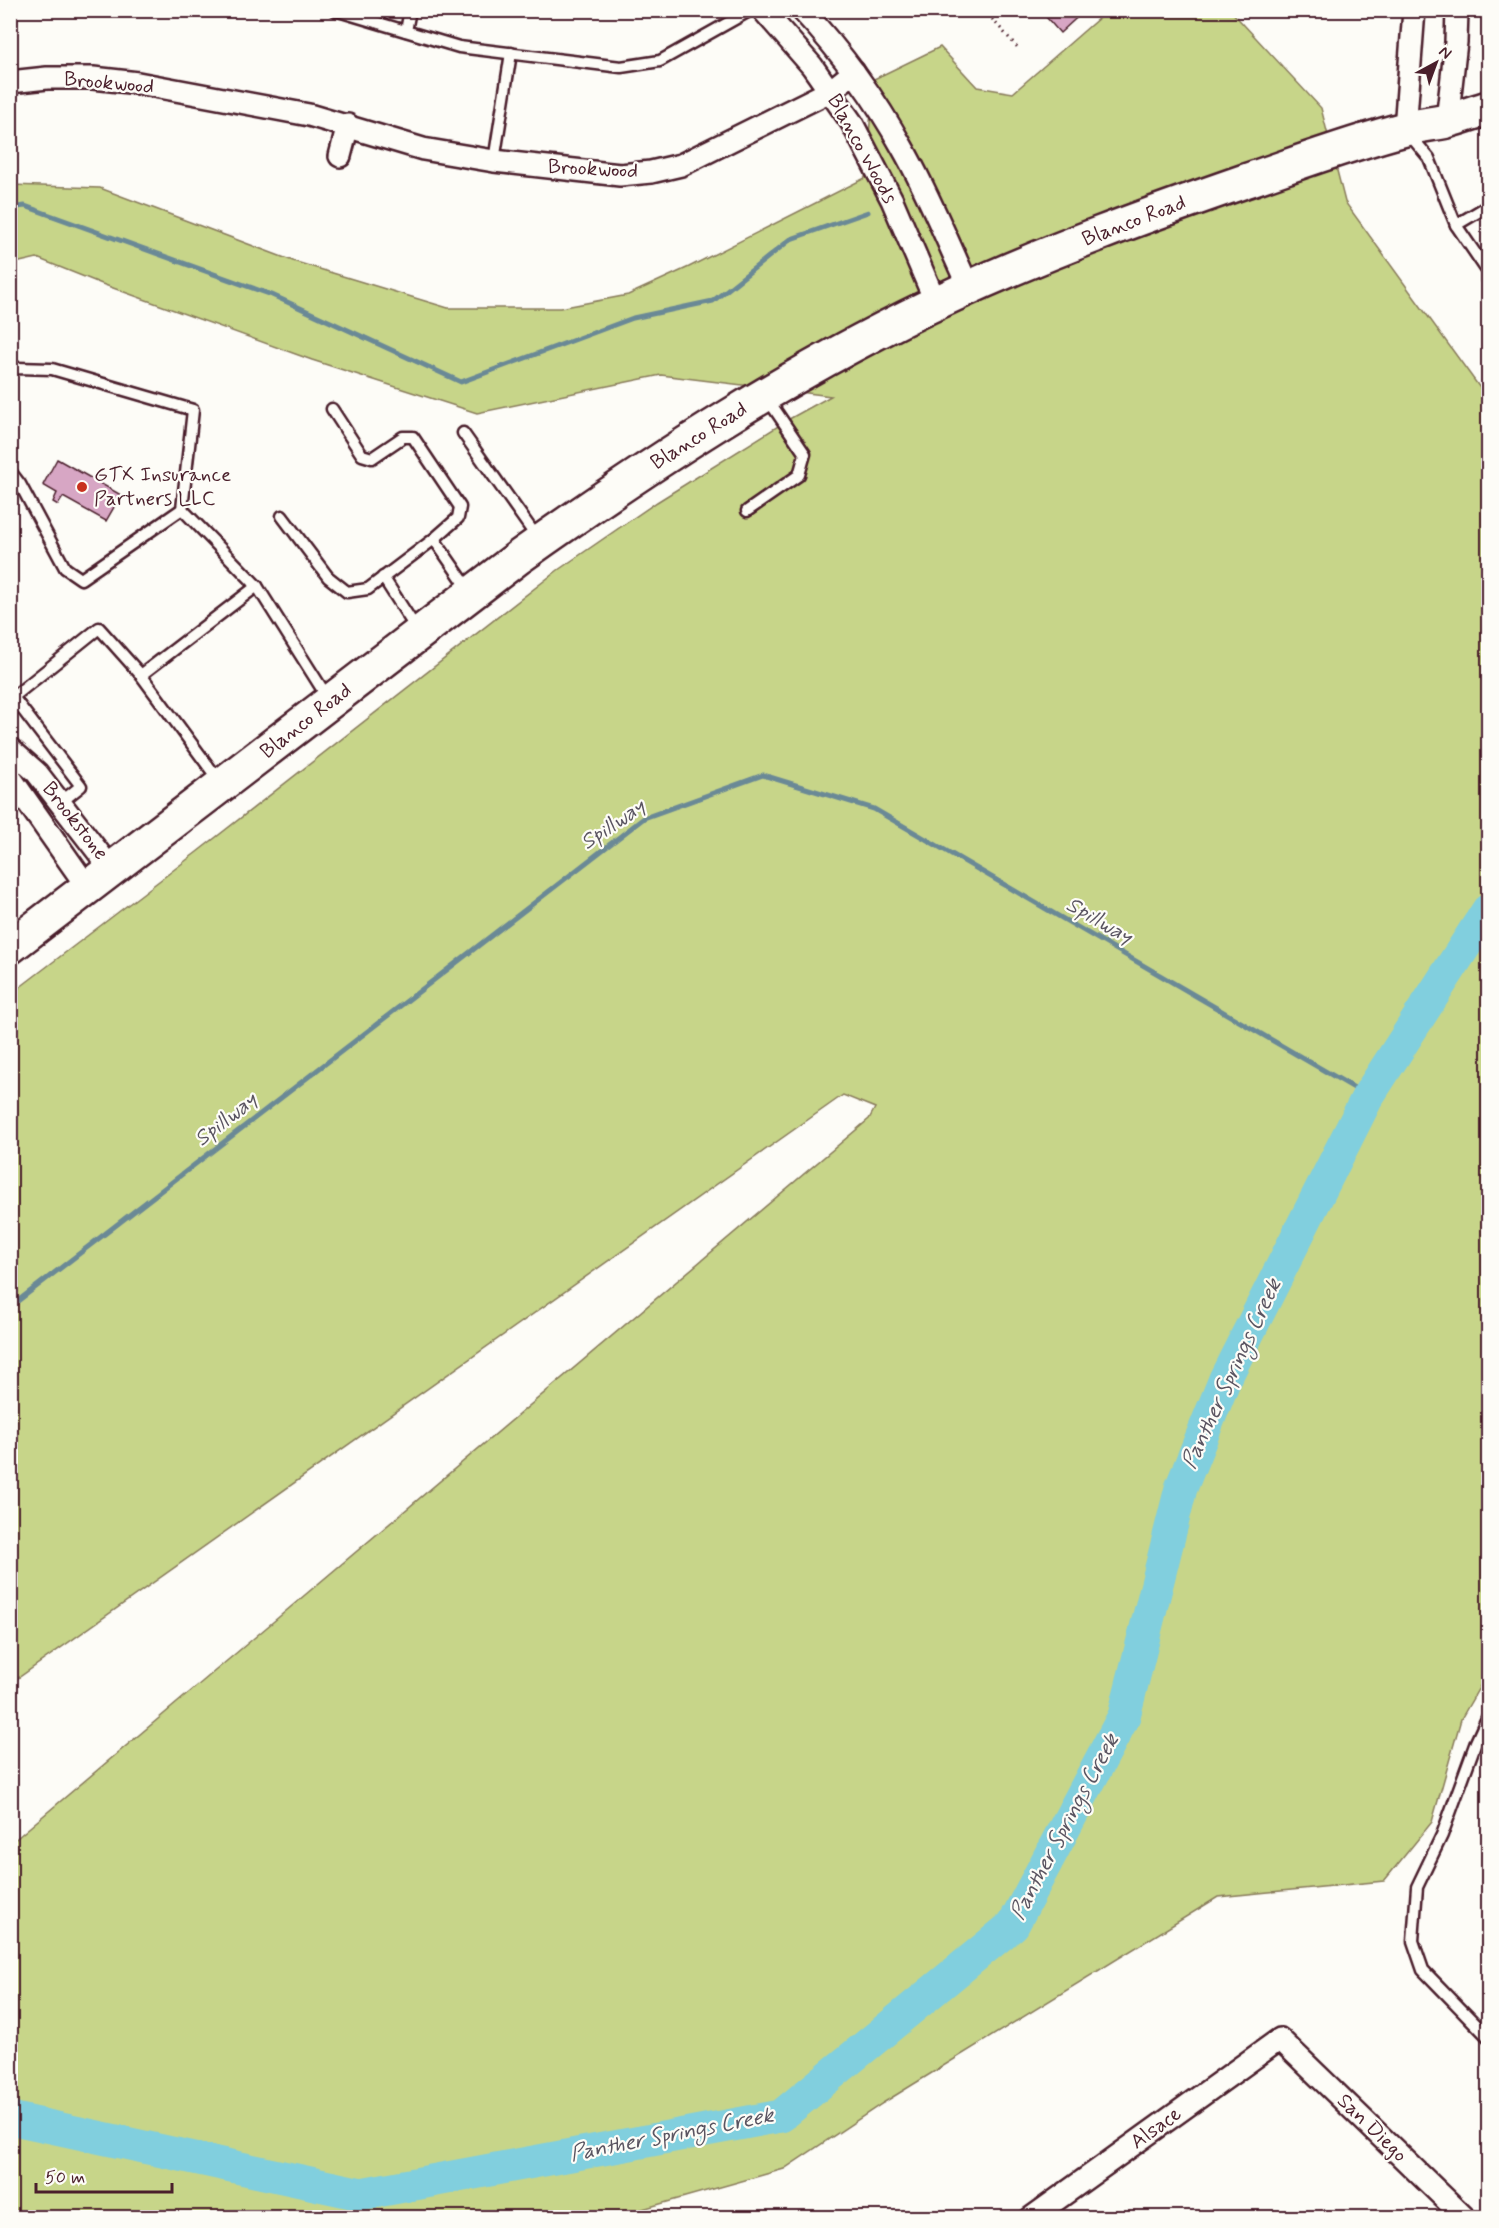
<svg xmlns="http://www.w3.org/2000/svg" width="1499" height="2228" viewBox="0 0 1499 2228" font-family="Mynerve,sans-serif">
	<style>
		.green { fill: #c7d589; stroke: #887a5a; stroke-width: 1.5 }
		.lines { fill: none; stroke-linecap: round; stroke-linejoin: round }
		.stream { stroke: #6b8996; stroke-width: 5 }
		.river { stroke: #81cfde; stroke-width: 33 }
		.building { fill: #d7a6c4; stroke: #4a1f2b; stroke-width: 1.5 }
		.service-casing { stroke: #4a1f2b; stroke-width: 15 }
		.minor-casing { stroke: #4a1f2b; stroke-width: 26 }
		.primary-casing { stroke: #4a1f2b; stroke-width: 38 }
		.path { stroke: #4a1f2b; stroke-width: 3; stroke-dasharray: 1.5 4.5; stroke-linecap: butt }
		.service { stroke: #fdfcf7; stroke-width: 10 }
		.minor { stroke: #fdfcf7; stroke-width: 21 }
		.primary { stroke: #fdfcf7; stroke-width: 33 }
		.poi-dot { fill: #c8321e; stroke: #fdfcf7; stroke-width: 2 }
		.labels { text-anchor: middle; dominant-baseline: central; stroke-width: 4.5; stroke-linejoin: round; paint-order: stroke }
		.street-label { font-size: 21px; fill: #4a1f2b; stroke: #fdfcf7 }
		.poi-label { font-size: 21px; fill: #4a1f2b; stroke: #fdfcf7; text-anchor: start }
		.water-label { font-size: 22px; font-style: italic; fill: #5a5461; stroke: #fdfcf7 }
	</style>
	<rect width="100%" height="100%" fill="#fdfcf7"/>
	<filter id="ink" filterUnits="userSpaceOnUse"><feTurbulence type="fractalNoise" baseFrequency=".0167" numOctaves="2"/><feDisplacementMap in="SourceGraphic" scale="12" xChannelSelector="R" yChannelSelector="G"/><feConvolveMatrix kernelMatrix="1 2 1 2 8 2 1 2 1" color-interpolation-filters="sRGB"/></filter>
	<g filter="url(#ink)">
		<path class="green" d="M1107,11H1231L1321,108L1345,202L1488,399V1672L1461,1719L1432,1822L1384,1881L1218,1897L883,2103L784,2169L614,2217H11V1843L869,1119L875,1108L843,1095L11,1683V994L197,852L558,570L657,502L791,418L831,396L661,375L477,413L312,360L102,284L37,258L11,264V185L100,188L293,261L448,308H560L628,295L689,267L865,178L874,79L940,47L977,87L1013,93Z"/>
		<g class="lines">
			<g class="stream">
				<path d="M10,208L25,206L272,295L461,382L633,318L713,301L791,239L868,212"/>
				<path d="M10,1307L644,818L763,775L874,809L1368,1096"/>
			</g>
			<path class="river" d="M10,2118L361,2194L781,2116L1013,1925L1124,1716L1181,1488L1225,1379L1368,1096L1488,910"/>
		</g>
		<g class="building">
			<path d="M1040,10H1085L1060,33Z"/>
			<path d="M57,459L121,495L106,521L63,497L58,505L53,502L57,493L43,485Z"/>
		</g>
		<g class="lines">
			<defs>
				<g id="service">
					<path d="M335,10L459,47L621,67L660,61L751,10"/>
					<path d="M406,31L410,10"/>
					<path d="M1409,134L1429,158L1456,225L1488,206"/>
					<path d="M494,161L511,53"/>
					<path d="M1456,225L1488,272V281"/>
					<path d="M10,370L17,368L52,369L193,410L182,509"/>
					<path d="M332,409L362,455L372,458L403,437H413L460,507L458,518L434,539L470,591"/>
					<path d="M463,433L538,539"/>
					<path d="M10,471L20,484L65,568L81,579L182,509L257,586L329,700"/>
					<path d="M747,511L799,475L805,454L767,398"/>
					<path d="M282,516L328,577L347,592L368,589L434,539"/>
					<path d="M383,577L417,630"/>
					<path d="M220,782L141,675L257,586"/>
					<path d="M60,803L81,786L13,697L99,628L141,675"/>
					<path d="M1488,1716L1476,1742L1442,1835L1417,1887L1413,1941L1423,1970L1488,2037"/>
				</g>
				<g id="minor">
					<path d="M763,10L812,66L852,123L892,200L936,303"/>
					<path d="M802,10C841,52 875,98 902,147C928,192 947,241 969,288"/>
					<path d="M10,82L47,78H93L138,83L309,115L423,149L494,161L620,175L651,172L681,165L830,91L854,72"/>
					<path d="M1447,121L1456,42L1457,10"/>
					<path d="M1405,129L1414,10"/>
					<path d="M340,156L348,125"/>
					<path d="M10,749L37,773L112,870"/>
					<path d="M10,777L88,888"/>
					<path d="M1031,2218L1280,2039L1465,2218"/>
				</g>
				<path id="primary" d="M10,947L519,557C657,459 799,366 953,295C1048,251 1147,215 1245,181C1298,163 1351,143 1405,129C1418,125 1433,124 1447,121C1461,117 1475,112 1488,108"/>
			</defs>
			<use href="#service" class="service-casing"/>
			<use href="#minor" class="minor-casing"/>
			<use href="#primary" class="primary-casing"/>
			<path class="path" d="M984,10L1019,49"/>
			<use href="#service" class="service"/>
			<use href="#minor" class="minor"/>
			<use href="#primary" class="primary"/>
		</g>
	</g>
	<circle class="poi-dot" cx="82" cy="487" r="6"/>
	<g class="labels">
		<g class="street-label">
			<text transform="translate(109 83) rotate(5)">Brookwood</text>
			<text transform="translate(862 149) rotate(61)">Blanco Woods</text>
			<text transform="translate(593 169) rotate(3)">Brookwood</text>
			<text transform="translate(1134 221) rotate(-21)">Blanco Road</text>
			<text transform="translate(699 436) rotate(-32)">Blanco Road</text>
			<text transform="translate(306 721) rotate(-38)">Blanco Road</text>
			<text transform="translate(75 821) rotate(52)">Brookstone</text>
			<text transform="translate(1156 2128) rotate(-36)">Alsace</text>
			<text transform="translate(1372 2128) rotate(44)">San Diego</text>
		</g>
		<g class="poi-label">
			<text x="94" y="475">GTX Insurance<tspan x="94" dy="24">Partners LLC</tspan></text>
		</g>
		<g class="water-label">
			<text transform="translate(613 825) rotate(-34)">Spillway</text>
			<text transform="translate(1099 921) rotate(30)">Spillway</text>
			<text transform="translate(226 1120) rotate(-38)">Spillway</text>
			<text transform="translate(1232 1374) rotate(-65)">Panther Springs Creek</text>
			<text transform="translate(1065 1827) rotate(-62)">Panther Springs Creek</text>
			<text transform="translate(672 2135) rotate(-11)">Panther Springs Creek</text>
		</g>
	</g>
	<rect width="1499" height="2228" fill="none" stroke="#fdfcf7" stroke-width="36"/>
	<rect x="18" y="18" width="1463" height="2192" fill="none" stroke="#4a1f2b" stroke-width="2" filter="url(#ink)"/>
	<g transform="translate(1436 63) rotate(41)" stroke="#fdfcf7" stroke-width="4.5" paint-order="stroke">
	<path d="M0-4.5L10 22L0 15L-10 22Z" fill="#4a1f2b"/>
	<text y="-9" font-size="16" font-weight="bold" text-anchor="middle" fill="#4a1f2b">N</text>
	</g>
	<path d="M36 2183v9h136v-9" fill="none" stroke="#4a1f2b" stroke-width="3"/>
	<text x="45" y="2183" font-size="18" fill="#4a1f2b" stroke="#fdfcf7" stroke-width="4.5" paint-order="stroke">50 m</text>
</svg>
